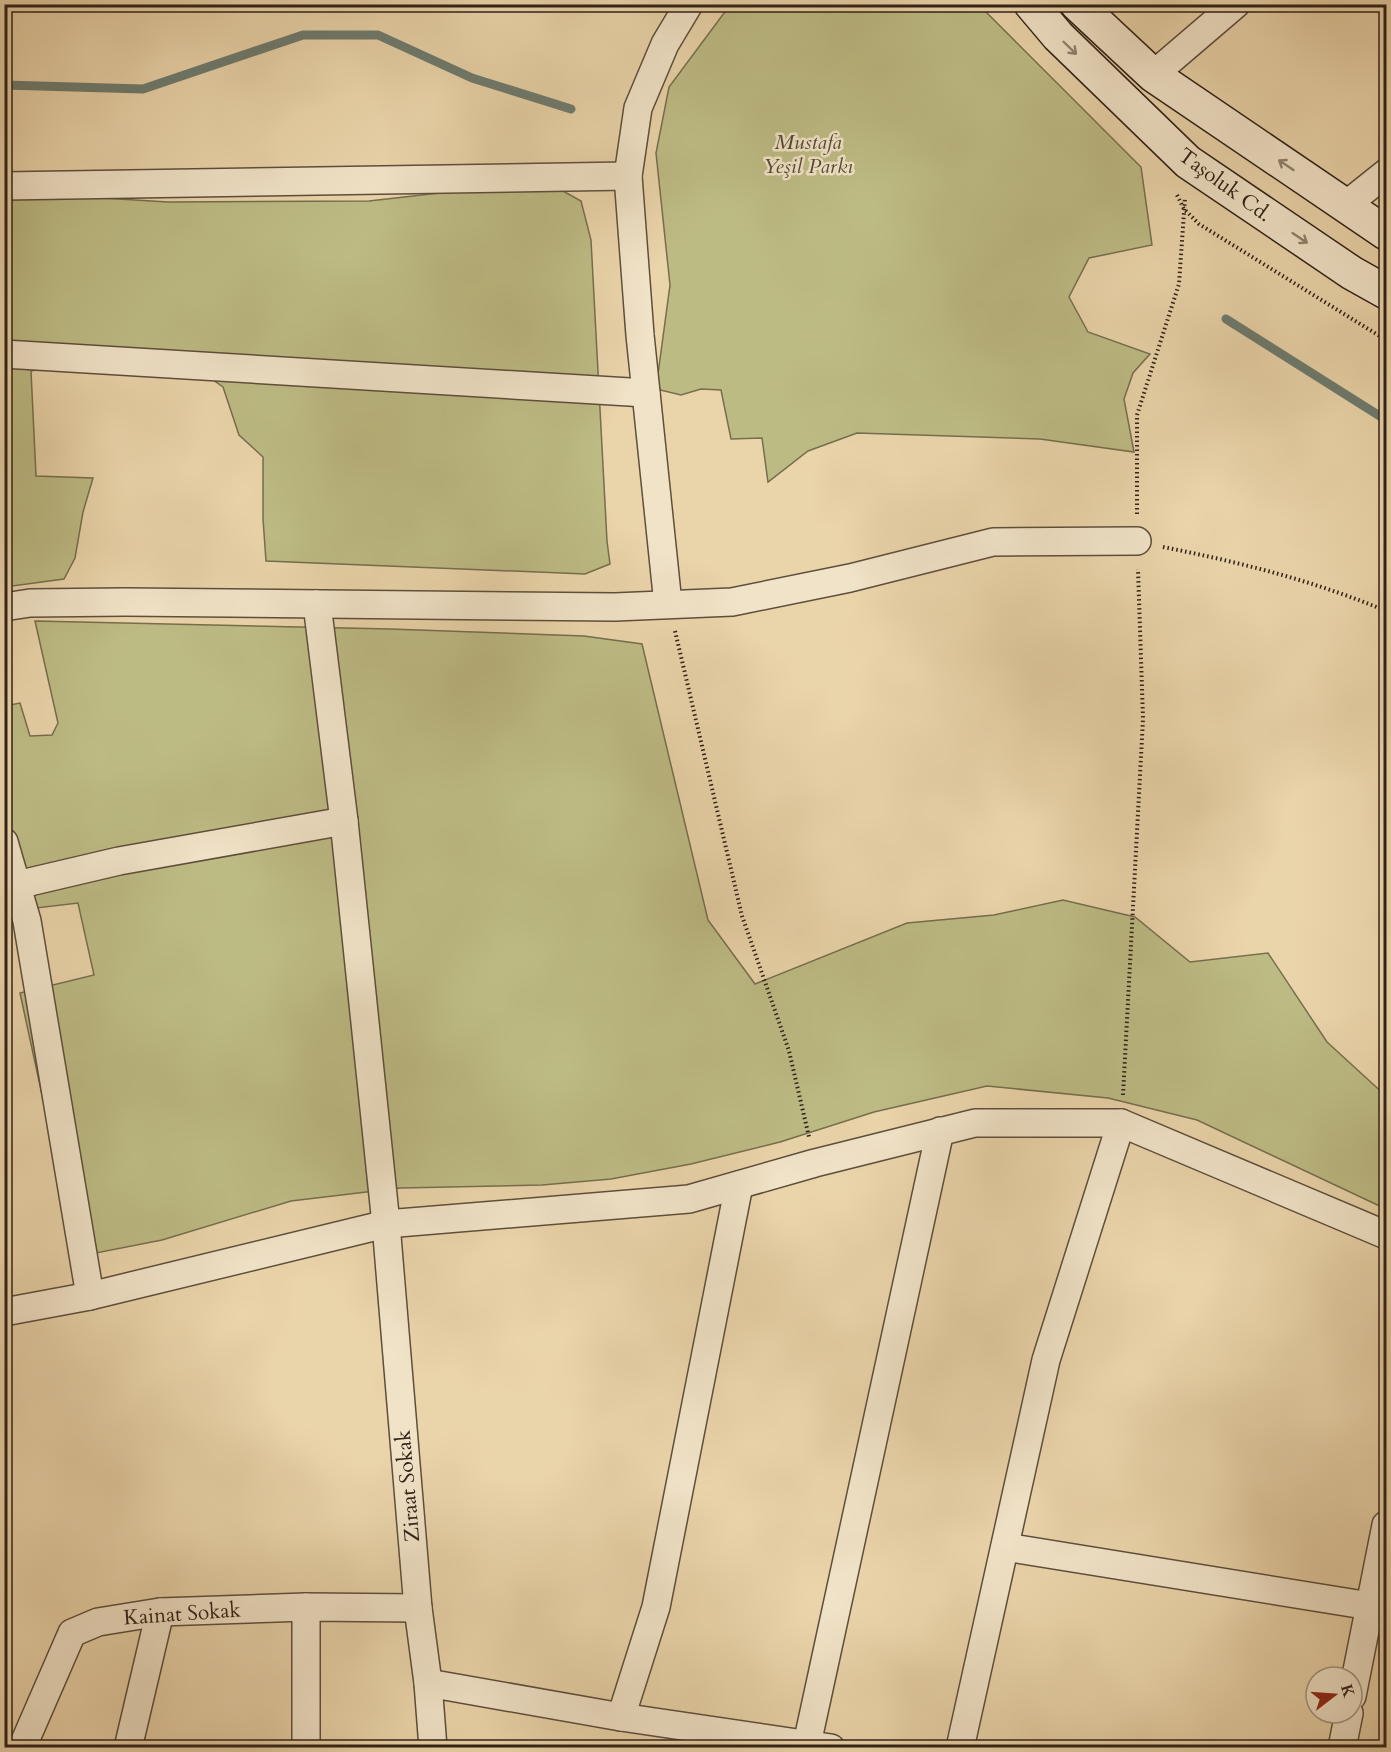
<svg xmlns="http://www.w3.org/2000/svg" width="1391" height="1752" viewBox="0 0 1391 1752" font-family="Cardo,serif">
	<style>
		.green { fill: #bdbb84; stroke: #766e4e; stroke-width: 1.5 }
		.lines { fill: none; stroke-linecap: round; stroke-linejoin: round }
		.stream { stroke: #6e7c70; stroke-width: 9 }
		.street-casing { stroke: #5e4e3c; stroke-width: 30 }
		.secondary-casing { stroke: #302218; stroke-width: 36 }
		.path { stroke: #302218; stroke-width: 4; stroke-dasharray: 1.5 3; stroke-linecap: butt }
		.street { stroke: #f1e3c8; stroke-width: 27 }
		.secondary { stroke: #f1e3c8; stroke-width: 33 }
		.oneway { stroke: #908270 }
		.labels { text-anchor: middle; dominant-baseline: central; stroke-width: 5; stroke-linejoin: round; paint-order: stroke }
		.park-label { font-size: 21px; font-style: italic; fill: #534833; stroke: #f1e3c8 }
		.street-label { font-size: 21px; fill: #302218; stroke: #f1e3c8 }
	</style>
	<rect width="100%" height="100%" fill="#ead4aa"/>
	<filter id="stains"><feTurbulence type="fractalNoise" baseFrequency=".00333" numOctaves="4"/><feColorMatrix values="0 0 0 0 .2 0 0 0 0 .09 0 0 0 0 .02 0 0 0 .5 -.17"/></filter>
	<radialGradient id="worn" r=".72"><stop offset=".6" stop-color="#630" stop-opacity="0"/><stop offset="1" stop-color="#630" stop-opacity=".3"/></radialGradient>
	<g class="green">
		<path d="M730,5H979L1141,167L1152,245L1089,258L1069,297L1088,332L1150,354L1133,373L1124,399L1134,452L1040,439L857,433L808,451L768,482L762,438L731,439L721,390L701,389L681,395L656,389L670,285L656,153L669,87Z"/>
		<path d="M501,186L556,187L581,201L591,240L607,541L610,564L585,574L266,561L263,519V457L239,435L223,387L184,360L99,357L31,371L36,476L93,478L83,512L75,558L64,579L5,587L4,192L168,202L369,201Z"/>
		<path d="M35,621L390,629L584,636L642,644L708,920L755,984L907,923L994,915L1063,900L1135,917L1190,962L1268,953L1327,1042L1386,1096V1209L1197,1120L1108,1098L987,1086L874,1112L780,1142L691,1164L611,1179L542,1185L400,1188L291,1201L162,1240L91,1254L63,1192L20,993L94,975L78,903L11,911L4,887V706L20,703L30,736L52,735L58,723Z"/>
	</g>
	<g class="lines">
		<g class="stream">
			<path d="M4,85L143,89L303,35H378L472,78L571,109"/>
			<path d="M1226,319L1386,420"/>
		</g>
		<defs>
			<g id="street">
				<path d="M1153,75L1236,4"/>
				<path d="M4,186L628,176"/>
				<path d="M1346,205L1386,173"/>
				<path d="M4,354L646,393"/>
				<path d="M317,604L344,821L386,1224L418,1608L428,1683L433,1748"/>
				<path d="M668,604L640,335L628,176L638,108L665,44L689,4"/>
				<path d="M4,607L30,603L125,602L615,607L732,602L850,578L993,542L1137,541"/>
				<path d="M4,842L27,921L90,1296"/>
				<path d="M4,888L119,861L344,821"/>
				<path d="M4,1312L90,1296L386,1224L689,1199L815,1163L975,1123H1121L1386,1235"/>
				<path d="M1005,1547L1370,1606"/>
				<path d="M306,1607V1748"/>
				<path d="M428,1683L621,1717L831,1748"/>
				<path d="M1352,1696L1386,1525"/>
				<path d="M621,1717L656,1607L739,1185"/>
				<path d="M807,1744L940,1131"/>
				<path d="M22,1748L72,1633L98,1622L160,1612L306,1607L418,1608"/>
				<path d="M128,1748L160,1612"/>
				<path d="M960,1748L1046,1360L1121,1123"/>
				<path d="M1342,1748L1349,1713"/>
			</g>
			<g id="secondary">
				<path d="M1031,4L1058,36L1188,162L1352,273L1386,292"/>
				<path d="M1077,4L1153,75L1386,233"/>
			</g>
		</defs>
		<use href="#street" class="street-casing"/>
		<use href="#secondary" class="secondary-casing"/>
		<g class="path">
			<path d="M1177,195L1184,209L1199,224L1386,340"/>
			<path d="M1137,514V415L1179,284L1185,198"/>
			<path d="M1163,547C1239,562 1315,581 1386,611"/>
			<path d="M675,631L742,916L789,1051L809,1137"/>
			<path d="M1123,1095L1143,719L1138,569"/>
		</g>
		<use href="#street" class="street"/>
		<use href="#secondary" class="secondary"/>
	</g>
	<defs><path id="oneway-shaft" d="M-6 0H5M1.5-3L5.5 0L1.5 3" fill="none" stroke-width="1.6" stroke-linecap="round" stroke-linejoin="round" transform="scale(1.5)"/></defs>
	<g class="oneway">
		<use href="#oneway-shaft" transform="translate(1070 48) rotate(44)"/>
		<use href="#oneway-shaft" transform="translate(1286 165) rotate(-146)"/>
		<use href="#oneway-shaft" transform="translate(1300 238) rotate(34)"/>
	</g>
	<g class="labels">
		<g class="park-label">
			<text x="808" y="142">Mustafa<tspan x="808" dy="24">Yeşil Parkı</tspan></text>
		</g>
		<g class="street-label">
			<text transform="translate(1225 185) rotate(36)">Taşoluk Cd.</text>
			<text transform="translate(408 1486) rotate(-95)">Ziraat Sokak</text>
			<text transform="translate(182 1614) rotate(-4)">Kainat Sokak</text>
		</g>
	</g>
	<rect width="1391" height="1752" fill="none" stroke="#ead4aa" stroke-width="24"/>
	<rect x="6" y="6" width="1379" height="1740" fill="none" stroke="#302218" stroke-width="3"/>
	<rect x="12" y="12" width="1367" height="1728" fill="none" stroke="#302218" stroke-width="1.5"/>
	<g transform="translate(1334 1695) rotate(73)"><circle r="28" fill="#f1e3c8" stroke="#a49682" stroke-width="1.5"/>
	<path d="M0-4.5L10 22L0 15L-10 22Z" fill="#8f2418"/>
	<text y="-9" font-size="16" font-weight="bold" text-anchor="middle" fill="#302218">K</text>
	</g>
	<rect width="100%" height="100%" filter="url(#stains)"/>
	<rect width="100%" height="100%" fill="url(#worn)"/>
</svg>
